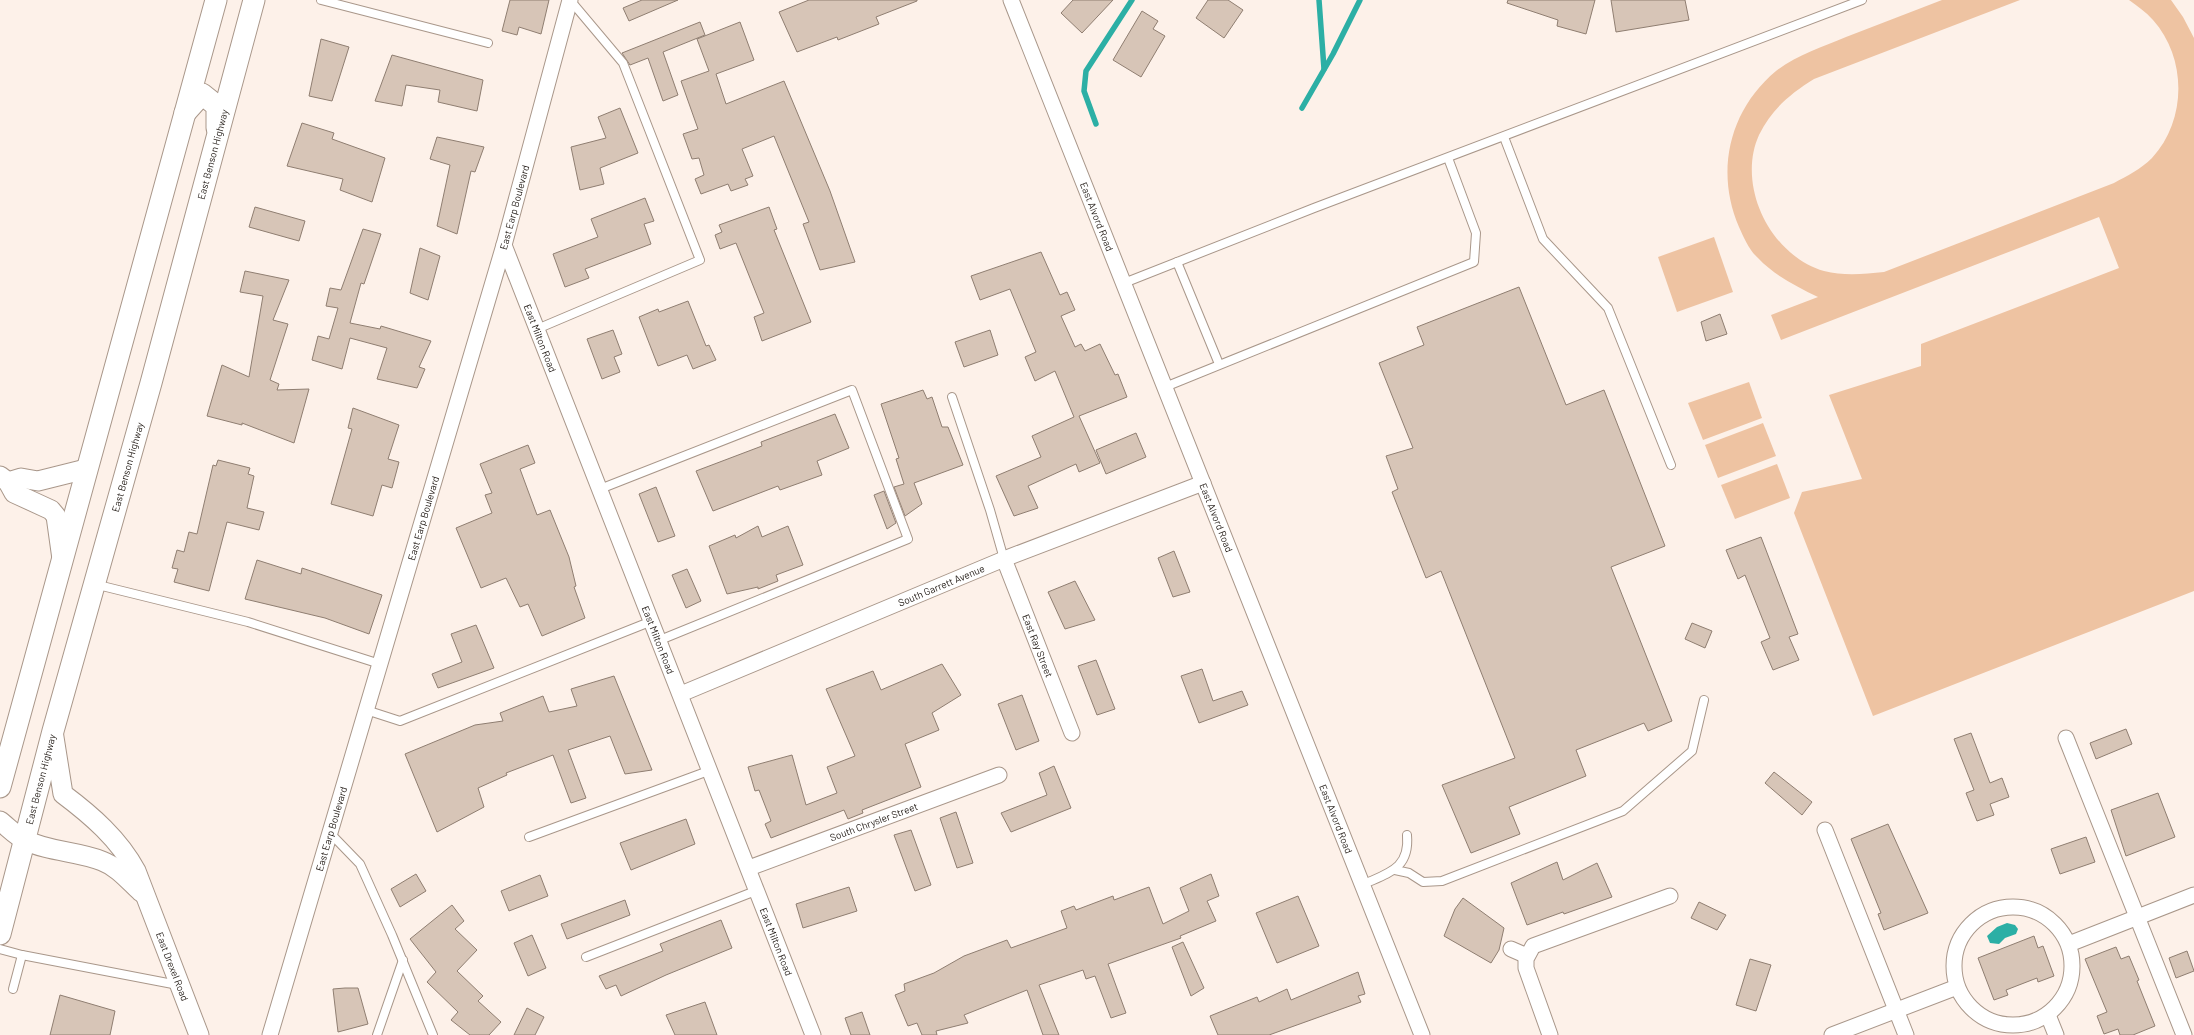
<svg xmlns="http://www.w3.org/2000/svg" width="2194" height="1035" viewBox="0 0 2194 1035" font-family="Barlow,sans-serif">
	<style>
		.green { fill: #eec3a2 }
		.water { fill: #2cafa5 }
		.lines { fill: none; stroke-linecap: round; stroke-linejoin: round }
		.stream { stroke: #2cafa5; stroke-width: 5.5 }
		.building { fill: #d7c5b7; stroke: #8f7e71 }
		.service-casing { stroke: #a9978a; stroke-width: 10 }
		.minor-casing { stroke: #a9978a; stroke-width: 17 }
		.tertiary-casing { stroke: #a9978a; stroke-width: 21 }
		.secondary-casing { stroke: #a9978a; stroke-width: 23 }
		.service { stroke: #fff; stroke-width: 8 }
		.minor { stroke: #fff; stroke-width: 15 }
		.tertiary { stroke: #fff; stroke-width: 19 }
		.secondary { stroke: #fff; stroke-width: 21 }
		.labels { text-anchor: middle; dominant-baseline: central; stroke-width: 3; stroke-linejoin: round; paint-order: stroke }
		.street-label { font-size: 10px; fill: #241d18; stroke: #fff }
	</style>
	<rect width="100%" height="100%" fill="#fdf1e9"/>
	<g class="green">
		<path d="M1942,0H2020L1814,79C1790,94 1772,109 1759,135C1736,186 1771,256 1824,271C1844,276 1864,274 1884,272L2114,183C2127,176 2141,169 2152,158C2187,120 2187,58 2153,20C2146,12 2137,6 2129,0H2171L2183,17L2194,38V591L1873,716L1794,513L1802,492L1862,479L1829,395L1921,366V344L2119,268L2099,217L1781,340L1771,315L1818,297C1796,286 1775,276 1758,258C1749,250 1744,238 1739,227C1715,172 1729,110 1776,71C1796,55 1823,47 1846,37C1878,25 1910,12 1942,0Z"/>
		<path d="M1714,237L1733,292L1677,312L1658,257Z"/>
		<path d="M1749,382L1762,418L1703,440L1688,403Z"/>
		<path d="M1763,423L1776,456L1718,478L1705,445Z"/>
		<path d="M1777,464L1790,498L1735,519L1721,485Z"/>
	</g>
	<path class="water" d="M2007,923L2015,925L2018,929L2016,934L2005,938L1999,944L1990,943L1987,936L1997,927Z"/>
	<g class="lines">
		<g class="stream">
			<path d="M1319,0L1324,69"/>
			<path d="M1302,108L1333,54L1360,0"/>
			<path d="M1096,124L1084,91L1086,71L1132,0"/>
		</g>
	</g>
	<g class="building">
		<path d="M510,0H549L541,34L519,27L517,35L502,31Z"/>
		<path d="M642,0H678L629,21L623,8Z"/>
		<path d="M809,0H917V1L876,17L879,24L838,40L837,37L797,52L779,12Z"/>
		<path d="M1073,0H1113L1082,33L1061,13Z"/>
		<path d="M1208,0H1228L1243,10L1224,38L1196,18Z"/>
		<path d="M1508,0H1595L1586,34L1557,26L1558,20L1507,3Z"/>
		<path d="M1611,0H1685L1689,20L1616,32Z"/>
		<path d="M1142,11L1158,21L1153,29L1165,36L1141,77L1113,60Z"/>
		<path d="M700,22L705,35L663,52L678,95L663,101L648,58L630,65L622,53Z"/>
		<path d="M740,22L754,60L716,74L726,104L784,81L830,191L855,262L820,270L803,224L809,222L774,136L742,149L753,176L745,179L748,185L731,191L728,184L701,194L695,179L704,175L699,158L692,159L683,134L698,129L681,81L709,71L697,39Z"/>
		<path d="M321,39L349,47L332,101L309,96Z"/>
		<path d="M392,55L483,80L477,111L438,102L440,90L406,85L402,106L375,101Z"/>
		<path d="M620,108L638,153L600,168L604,184L580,190L571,147L606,138L598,117Z"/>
		<path d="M302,123L334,133L332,139L385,158L372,202L340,190L343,179L287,166Z"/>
		<path d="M437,137L484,147L475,172L471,171L457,234L437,226L450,165L430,159Z"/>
		<path d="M645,198L654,221L644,224L651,244L585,269L589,278L565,287L553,254L598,237L591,219Z"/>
		<path d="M255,207L305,221L299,241L249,227Z"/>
		<path d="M769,207L777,229L774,230L811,322L762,341L754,317L764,313L736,243L720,249L715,235L722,232L719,225Z"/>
		<path d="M363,229L381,234L364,284L361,283L350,323L380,329L381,326L431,341L419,367L425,369L417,388L377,379L387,348L350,338L342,369L312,360L318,336L329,339L338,308L326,306L330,288L341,290Z"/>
		<path d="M420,248L440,256L428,300L410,293Z"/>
		<path d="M1041,252L1060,295L1067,292L1075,310L1061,316L1075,347L1081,344L1085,351L1100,344L1115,375L1118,374L1127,397L1079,416L1100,463L1079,472L1076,464L1028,486L1038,508L1014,516L996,476L1041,457L1032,436L1074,417L1055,371L1035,381L1025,357L1036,352L1010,289L980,300L971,276Z"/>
		<path d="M245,271L289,280L273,320L288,324L270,380L279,384L277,390L309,389L294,443L242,423V425L207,416L222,365L249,377L263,296L240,292Z"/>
		<path d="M1519,287L1566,405L1604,390L1665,546L1611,567L1672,721L1648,731L1644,723L1576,750L1586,776L1509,807L1520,834L1471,853L1442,785L1515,758L1441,571L1426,578L1392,492L1398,489L1386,456L1413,448L1379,363L1424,345L1417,327Z"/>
		<path d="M688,301L706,346L709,345L716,360L693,369L687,355L658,366L639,317L658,309L659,312Z"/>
		<path d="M1720,314L1727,334L1706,341L1701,322Z"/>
		<path d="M613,330L622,354L614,357L620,372L602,379L587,339Z"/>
		<path d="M990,330L998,355L964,367L955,342Z"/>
		<path d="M923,390L927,399L932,397L942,427H948L963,465L914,483L922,504L905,516L894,487L904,484L896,459L899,458L881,404Z"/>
		<path d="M353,408L399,425L388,459L399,462L392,488L382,485L373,516L331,504L352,429L348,428Z"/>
		<path d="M835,414L849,448L817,461L822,475L780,490L778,486L713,511L696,471L762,446L761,442Z"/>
		<path d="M1136,433L1146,457L1106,474L1096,450Z"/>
		<path d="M528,445L535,463L520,469L537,515L550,510L569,557L576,586L574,587L585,618L542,636L528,604L520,607L506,578L481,588L456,528L492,513L485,495L492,493L480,464Z"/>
		<path d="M218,460L250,468L248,474L254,476L247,508L264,512L259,530L227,522L209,591L174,582L178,569L172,568L177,550L184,552L189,532L197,534L213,465L216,466Z"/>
		<path d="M656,487L675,536L658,542L639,494Z"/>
		<path d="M884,491L896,523L887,529L874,495Z"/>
		<path d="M758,526L762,537L788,526L803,565L776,575L778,581L758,589V587L727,594L709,546L735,535L736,538Z"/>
		<path d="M1761,537L1798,634L1789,637L1799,660L1773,670L1761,642L1770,638L1745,575L1738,579L1726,550Z"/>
		<path d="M1174,551L1190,592L1173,597L1158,558Z"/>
		<path d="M257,560L301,574L302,568L382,595L369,634L325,618L245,599Z"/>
		<path d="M687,569L701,601L686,608L672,575Z"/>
		<path d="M1075,581L1095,620L1065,629L1048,592Z"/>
		<path d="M1692,623L1712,631L1705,648L1685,639Z"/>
		<path d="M476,625L494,668L438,688L432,674L462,662L451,634Z"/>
		<path d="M1096,660L1115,709L1097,715L1078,666Z"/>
		<path d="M942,664L961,695L932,713L939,730L905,744L921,787L862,810L863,813L848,819L844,810L771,838L765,824L771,821L759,790L755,791L748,767L792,755L806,805L837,793L827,767L855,756L826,689L873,671L881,690Z"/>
		<path d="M1202,669L1213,701L1242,691L1248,705L1199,723L1181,676Z"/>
		<path d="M614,676L652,770L625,774L610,736L568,750L586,798L571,803L553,755L506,773L507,775L478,788L484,807L437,832L405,754L475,725L503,721L500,713L543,696L549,712L577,706L571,689Z"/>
		<path d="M1022,695L1039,741L1016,750L998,704Z"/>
		<path d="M2126,729L2132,744L2096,759L2090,743Z"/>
		<path d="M1971,733L1990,783L2002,778L2009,797L1990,804L1994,815L1977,821L1966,793L1974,790L1954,739Z"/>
		<path d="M1054,766L1071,808L1011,832L1001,813L1047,795L1039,773Z"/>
		<path d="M1774,772L1812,802L1802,815L1765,783Z"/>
		<path d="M2158,793L2175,837L2126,856L2111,810Z"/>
		<path d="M956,812L973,863L957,868L940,818Z"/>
		<path d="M686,819L695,844L631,870L620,843Z"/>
		<path d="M1888,824L1928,913L1884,930L1878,914L1881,913L1851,839Z"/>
		<path d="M911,830L931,885L915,891L894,835Z"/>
		<path d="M2086,837L2095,862L2060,874L2051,849Z"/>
		<path d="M1557,862L1563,880L1597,863L1612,897L1564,914L1563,912L1527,925L1511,883Z"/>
		<path d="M416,874L426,891L400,907L391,889Z"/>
		<path d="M1211,874L1219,896L1207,901L1216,921L1180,936L1181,938L1108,964L1126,1013L1111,1018L1095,976L1086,979L1083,970L1039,985L1059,1035H1043L1027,990L964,1015L968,1023L936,1031L937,1035H922L917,1023L908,1026L895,995L905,991L904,984L934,973L964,956L1007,940L1011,948L1067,928L1061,911L1074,906L1076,910L1113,896L1114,900L1149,887L1163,924L1189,911L1180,888Z"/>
		<path d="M540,875L548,896L509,911L501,891Z"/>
		<path d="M849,887L857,911L803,928L796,904Z"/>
		<path d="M1298,896L1319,946L1277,963L1256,913Z"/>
		<path d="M1463,898L1504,928L1499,950L1491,963L1444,936L1455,909Z"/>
		<path d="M625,900L630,915L567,939L561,924Z"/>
		<path d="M1699,902L1726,915L1717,930L1691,918Z"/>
		<path d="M452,905L464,921L455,929L477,950L457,971L483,996L478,1001L501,1022L489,1035H470L451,1020L458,1012L427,982L436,972L410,939Z"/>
		<path d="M721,920L732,948L666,975L621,996L616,985L606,989L599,976L663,951L660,944Z"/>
		<path d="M532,935L546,968L528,976L514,943Z"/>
		<path d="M2034,936L2038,948L2043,946L2054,976L2038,982L2037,978L2006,990L2008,995L1994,1000L1978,958Z"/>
		<path d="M1183,942L1204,988L1191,996L1172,947Z"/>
		<path d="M2116,947L2121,959L2129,956L2139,980L2137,981L2155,1026L2133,1035H2120L2118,1029L2104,1034L2097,1016L2107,1012L2085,959Z"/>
		<path d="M2187,951L2194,971L2176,978L2169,958Z"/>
		<path d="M1750,959L1771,965L1756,1011L1736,1005Z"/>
		<path d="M1358,972L1365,994L1358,996L1361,1002L1269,1035H1218L1210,1016L1257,997L1259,1002L1287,989L1291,1000Z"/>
		<path d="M345,988H358L368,1024L338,1032L333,989Z"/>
		<path d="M60,995L115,1011L110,1035H50Z"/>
		<path d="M705,1002L717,1035H675L666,1015Z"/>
		<path d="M527,1008L544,1017L535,1035H514Z"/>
		<path d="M862,1012L870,1035H851L845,1018Z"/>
	</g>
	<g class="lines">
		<defs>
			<g id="service">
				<path d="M321,0L488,43"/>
				<path d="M1504,137L1543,239L1608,308L1671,465"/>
				<path d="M1177,262L1219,364"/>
				<path d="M1124,283L1314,208L1862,0"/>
				<path d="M537,329L700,260L623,63L570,0"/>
				<path d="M1165,387L1474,262L1476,233L1448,158"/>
				<path d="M952,397L990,510L1004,559"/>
				<path d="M600,489L852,390L908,539L660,640"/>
				<path d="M94,584L248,622L380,664"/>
				<path d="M366,710L400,721L652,621"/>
				<path d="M330,833L360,864L392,935L433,1035"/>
				<path d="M529,837L711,770"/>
				<path d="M1395,870L1409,873L1423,882L1442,881L1623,811L1692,751L1704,700"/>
				<path d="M1362,885C1388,873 1410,869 1407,835"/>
				<path d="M0,949L22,955"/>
				<path d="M586,957L758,890"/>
				<path d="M13,989L22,955L178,985"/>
				<path d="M377,1035L403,960"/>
			</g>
			<g id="minor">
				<path id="s1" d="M1011,0L1422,1035"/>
				<path id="s2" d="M504,245L813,1035"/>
				<path id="s3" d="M1004,559L1072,733"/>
				<path id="s4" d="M681,694L1004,559L1203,483"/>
				<path d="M2066,738L2184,1035"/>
				<path d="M1825,830L1906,1035"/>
				<path id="s5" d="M749,868L999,775"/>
				<circle cx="2013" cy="966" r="59"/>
				<path d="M2069,944L2194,895"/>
				<path d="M1511,949L1527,956"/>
				<path d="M2048,1015L2056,1035"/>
				<path id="s6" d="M270,1035L504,245L570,0"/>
				<path d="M1550,1035L1526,968V959L1533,946L1670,896"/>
				<path d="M1832,1035L1957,987"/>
			</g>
			<g id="tertiary">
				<path d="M0,476L8,482L14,493L51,510L56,516L62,559"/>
				<path d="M8,482L21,478L38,481L86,469"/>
				<path id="s7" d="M53,731L63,794C91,815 119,839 136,871L199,1035"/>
				<path d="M0,821C8,827 16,836 25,840C49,852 77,851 102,861C118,867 129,881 141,892"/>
			</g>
			<g id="secondary">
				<path d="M185,113L202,94L217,106V128"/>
				<path d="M0,787L216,0"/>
				<path id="s8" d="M0,934L53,731L151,383L254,0"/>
			</g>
		</defs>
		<use href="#service" class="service-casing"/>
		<use href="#minor" class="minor-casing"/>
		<use href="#tertiary" class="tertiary-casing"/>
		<use href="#secondary" class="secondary-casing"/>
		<use href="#service" class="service"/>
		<use href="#minor" class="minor"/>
		<use href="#tertiary" class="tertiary"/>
		<use href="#secondary" class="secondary"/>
	</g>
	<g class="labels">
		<g class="street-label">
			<text stroke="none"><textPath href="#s8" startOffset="808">East Benson Highway</textPath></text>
			<text stroke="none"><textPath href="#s6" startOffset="863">East Earp Boulevard</textPath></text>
			<text stroke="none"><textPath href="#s1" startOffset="233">East Alvord Road</textPath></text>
			<text stroke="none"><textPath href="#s2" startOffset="100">East Milton Road</textPath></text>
			<text stroke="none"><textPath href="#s8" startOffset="484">East Benson Highway</textPath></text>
			<text stroke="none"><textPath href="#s1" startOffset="557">East Alvord Road</textPath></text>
			<text stroke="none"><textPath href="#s6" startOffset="539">East Earp Boulevard</textPath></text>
			<text stroke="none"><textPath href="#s4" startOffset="282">South Garrett Avenue</textPath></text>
			<text stroke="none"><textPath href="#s2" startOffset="424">East Milton Road</textPath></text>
			<text stroke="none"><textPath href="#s3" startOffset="93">East Ray Street</textPath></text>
			<text stroke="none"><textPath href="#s8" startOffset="160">East Benson Highway</textPath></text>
			<text stroke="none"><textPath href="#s1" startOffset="881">East Alvord Road</textPath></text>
			<text stroke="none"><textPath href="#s5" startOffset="133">South Chrysler Street</textPath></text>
			<text stroke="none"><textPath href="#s6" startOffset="215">East Earp Boulevard</textPath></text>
			<text stroke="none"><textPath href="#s2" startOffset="748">East Milton Road</textPath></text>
			<text stroke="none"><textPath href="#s7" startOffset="273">East Drexel Road</textPath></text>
		</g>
	</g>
</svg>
